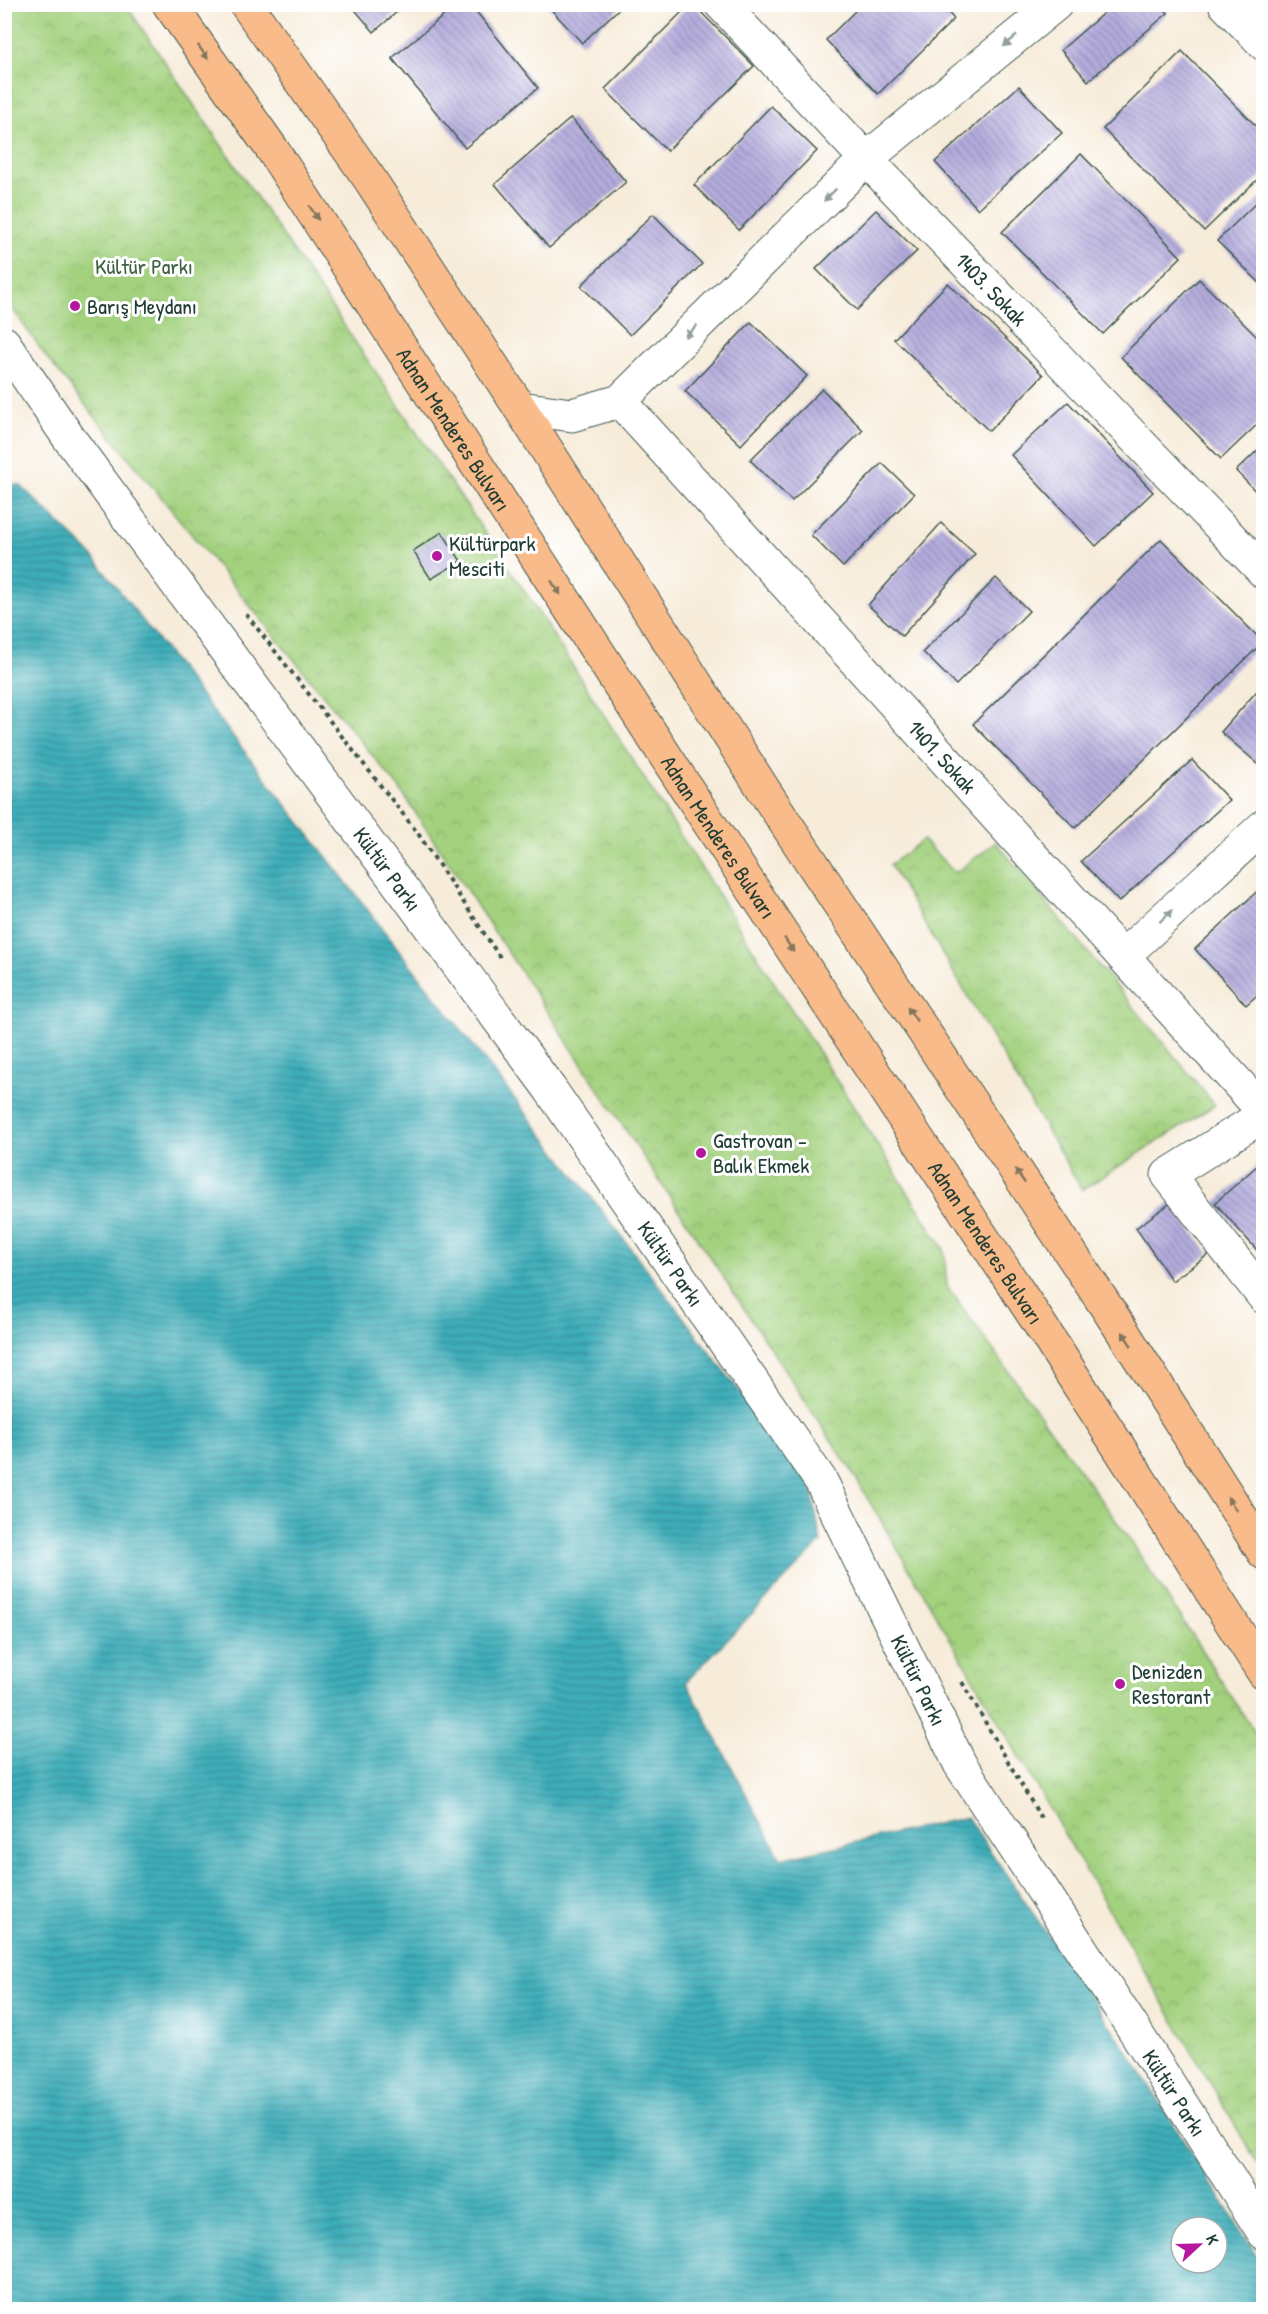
<svg xmlns="http://www.w3.org/2000/svg" width="1268" height="2314" viewBox="0 0 1268 2314" font-family="'Patrick Hand',sans-serif">
	<style>
		.park { fill: url(#park-crowns); stroke: #618759; stroke-width: 1.5 }
		.water { fill: url(#water-rules); stroke: #2e7576; stroke-width: 1.5; fill-rule: evenodd }
		.building { fill: url(#building-back-hatch) }
		.lines { fill: none; stroke-linecap: round; stroke-linejoin: round }
		.minor-casing { stroke: #3f574d; stroke-width: 35 }
		.major-casing { stroke: #3f574d; stroke-width: 35 }
		.path { stroke: #3f574d; stroke-width: 4; stroke-dasharray: 4.5 4.5; stroke-linecap: butt }
		.minor { stroke: #fff; stroke-width: 33 }
		.major { stroke: #fabb8b; stroke-width: 33 }
		.oneway { fill: #8f9e9a }
		.oneway2 { fill: #82765b }
		.poi-dot { fill: #b5179e; stroke: #fff; stroke-width: 2 }
		.labels { text-anchor: middle; dominant-baseline: central; stroke-width: 6; stroke-linejoin: round; paint-order: stroke }
		.park-label { font-size: 22px; fill: #406246; stroke: #fff }
		.street-label { font-size: 22px; fill: #1f3d34; stroke: #fff }
		.poi-label { font-size: 22px; fill: #1f3d34; stroke: #fff; text-anchor: start }
	</style>
	<defs>
		<pattern id="park-crowns" width="20" height="18" patternUnits="userSpaceOnUse" patternTransform="scale(1.5)"><rect width="20" height="18" fill="#a3d17e"/><path d="M2 6a3 3 0 1 1 6 0M12 15a3 3 0 1 1 6 0" fill="none" stroke="#8cb46e"/></pattern>
		<pattern id="water-rules" width="6" height="5" patternUnits="userSpaceOnUse" patternTransform="scale(1.5)"><rect width="6" height="5" fill="#3dadb9"/><path d="M0 2.5h6" fill="none" stroke="#338e97"/></pattern>
		<pattern id="building-back-hatch" width="6" height="6" patternUnits="userSpaceOnUse" patternTransform="scale(1.5)"><rect width="6" height="6" fill="#b4acdd"/><path d="M-1 5l2 2M0 0l6 6M5-1l2 2" fill="none" stroke="#928db4"/></pattern>
	</defs>
	<rect width="100%" height="100%" fill="#fff"/>
	<filter id="ink" filterUnits="userSpaceOnUse"><feTurbulence type="fractalNoise" baseFrequency=".0167" numOctaves="2"/><feDisplacementMap in="SourceGraphic" scale="12" xChannelSelector="R" yChannelSelector="G"/><feConvolveMatrix kernelMatrix="1 2 1 2 8 2 1 2 1" color-interpolation-filters="sRGB"/></filter>
	<filter id="wash" filterUnits="userSpaceOnUse"><feTurbulence type="fractalNoise" baseFrequency=".008" numOctaves="4" result="noise"/><feDisplacementMap in="SourceGraphic" scale="24" xChannelSelector="R" yChannelSelector="G"/><feGaussianBlur stdDeviation="1.35" result="paint"/><feColorMatrix in="noise" values="0 0 0 0 0 0 0 0 0 0 0 0 0 0 0 0 0 1.4 0 .05"/><feComposite in="paint" operator="in"/></filter>
	<g filter="url(#wash)">
		<rect width="100%" height="100%" fill="#f7ecda"/>
		<g class="park">
			<path d="M4,5H126L528,596L944,1249L947,1286L1130,1540L1263,1745V2173L851,1470L399,788L47,358L5,298Z"/>
			<path d="M923,840L955,873L996,842L1215,1105L1082,1190L890,865Z"/>
		</g>
		<path class="water" d="M5,485H20L91,554L623,1238L811,1485L821,1542L686,1682L781,1859L967,1817L1126,2049L1263,2265L1264,2309L5,2310ZM1181,2227H1217V2263H1181Z"/>
		<g id="blocks">
			<g class="building">
				<path d="M350,4H406L374,32Z"/>
				<path d="M458,4H470L538,88L465,148L392,58Z"/>
				<path d="M546,4H624L582,43Z"/>
				<path d="M690,4H693L754,66L667,151L605,89Z"/>
				<path d="M862,4H940L954,19L878,94L826,40Z"/>
				<path d="M1114,4H1161L1168,13L1088,81L1061,50Z"/>
				<path d="M1182,51L1264,134V173L1204,231L1103,129Z"/>
				<path d="M1019,86L1062,133L978,209L935,162Z"/>
				<path d="M771,106L817,151L739,230L694,185Z"/>
				<path d="M571,118L626,182L549,248L495,184Z"/>
				<path d="M1081,154L1181,257L1103,334L1002,232Z"/>
				<path d="M1264,195V287L1217,241Z"/>
				<path d="M876,210L917,251L857,310L816,269Z"/>
				<path d="M653,214L702,264L630,335L581,286Z"/>
				<path d="M1199,279L1264,344V418L1221,459L1121,357Z"/>
				<path d="M948,283L1043,375L989,431L894,339Z"/>
				<path d="M751,322L807,376L741,445L685,391Z"/>
				<path d="M822,389L863,430L792,501L750,460Z"/>
				<path d="M1068,402L1153,492L1096,546L1011,455Z"/>
				<path d="M1264,444V500L1236,471Z"/>
				<path d="M882,463L914,494L843,567L811,535Z"/>
				<path d="M941,523L975,554L902,636L868,605Z"/>
				<path d="M442,532L461,561L431,579L413,551Z"/>
				<path d="M1161,539L1263,642L1075,828L973,724Z"/>
				<path d="M996,578L1029,611L956,685L923,652Z"/>
				<path d="M1264,683V769L1221,732Z"/>
				<path d="M1192,760L1229,800L1119,902L1081,861Z"/>
				<path d="M1264,885V989L1246,1005L1195,949Z"/>
				<path d="M1259,1164L1264,1170V1258L1215,1203Z"/>
				<path d="M1172,1202L1209,1254L1172,1281L1136,1228Z"/>
			</g>
		</g>
	</g>
	<g filter="url(#ink)">
		<use href="#blocks" fill-opacity="0" stroke="#3f574d" stroke-width="1.5"/>
		<g class="lines">
			<defs>
				<g id="minor">
					<path id="s1" d="M721,4L866,159L1264,572"/>
					<path d="M1225,4L1264,44"/>
					<path id="s2" d="M4,343L69,438L550,1089L821,1481L960,1764L1133,2028L1264,2233"/>
					<path id="s3" d="M620,401L1264,1112"/>
					<path d="M520,408L572,415L620,401L866,159L1056,4"/>
					<path d="M1123,956L1264,826"/>
					<path d="M1264,1115L1168,1175L1264,1297"/>
				</g>
				<g id="major">
					<path id="s4" d="M169,4L272,149L696,803L1035,1317L1264,1673"/>
					<path d="M246,4L369,178L520,408L767,795L1123,1332L1264,1553"/>
				</g>
			</defs>
			<use href="#minor" class="minor-casing"/>
			<use href="#major" class="major-casing"/>
			<g class="path">
				<path d="M246,614L417,832L501,959"/>
				<path d="M962,1682L1042,1820"/>
			</g>
			<use href="#minor" class="minor"/>
			<use href="#major" class="major"/>
		</g>
		<defs><path id="oneway-solid" d="M-6-.8H1V-3.2L6.5 0L1 3.2V.8H-6Z" transform="scale(1.5)"/></defs>
		<g class="oneway">
			<use href="#oneway-solid" transform="translate(1010 41) rotate(141)"/>
			<use href="#oneway-solid" transform="translate(830 195) rotate(135)"/>
			<use href="#oneway-solid" transform="translate(691 331) rotate(135)"/>
			<use href="#oneway-solid" transform="translate(1166 916) rotate(-43)"/>
		</g>
		<g class="oneway2">
			<use href="#oneway-solid" transform="translate(203 52) rotate(54)"/>
			<use href="#oneway-solid" transform="translate(314 213) rotate(57)"/>
			<use href="#oneway-solid" transform="translate(556 588) rotate(57)"/>
			<use href="#oneway-solid" transform="translate(789 945) rotate(57)"/>
			<use href="#oneway-solid" transform="translate(912 1014) rotate(-124)"/>
			<use href="#oneway-solid" transform="translate(1020 1176) rotate(-124)"/>
			<use href="#oneway-solid" transform="translate(1127 1339) rotate(-123)"/>
			<use href="#oneway-solid" transform="translate(1232 1504) rotate(-123)"/>
		</g>
	</g>
	<g class="poi-dot">
		<circle cx="75" cy="306" r="6"/>
		<circle cx="437" cy="556" r="6"/>
		<circle cx="701" cy="1153" r="6"/>
		<circle cx="1120" cy="1684" r="6"/>
	</g>
	<g class="labels">
		<g class="park-label">
			<text x="144" y="266">Kültür Parkı</text>
		</g>
		<g class="street-label">
			<text stroke="none"><textPath href="#s1" startOffset="393">1403. Sokak</textPath></text>
			<text stroke="none"><textPath href="#s4" startOffset="512">Adnan Menderes Bulvarı</textPath></text>
			<text stroke="none"><textPath href="#s3" startOffset="480">1401. Sokak</textPath></text>
			<text stroke="none"><textPath href="#s4" startOffset="998">Adnan Menderes Bulvarı</textPath></text>
			<text stroke="none"><textPath href="#s2" startOffset="651">Kültür Parkı</textPath></text>
			<text stroke="none"><textPath href="#s4" startOffset="1484">Adnan Menderes Bulvarı</textPath></text>
			<text stroke="none"><textPath href="#s2" startOffset="1137">Kültür Parkı</textPath></text>
			<text stroke="none"><textPath href="#s2" startOffset="1623">Kültür Parkı</textPath></text>
			<text stroke="none"><textPath href="#s2" startOffset="2109">Kültür Parkı</textPath></text>
		</g>
		<g class="poi-label">
			<text x="87" y="306">Barış Meydanı</text>
			<text x="449" y="543">Kültürpark<tspan x="449" dy="25">Mesciti</tspan></text>
			<text x="713" y="1140">Gastrovan -<tspan x="713" dy="25">Balık Ekmek</tspan></text>
			<text x="1132" y="1671">Denizden<tspan x="1132" dy="25">Restorant</tspan></text>
		</g>
	</g>
	<rect width="1268" height="2314" fill="none" stroke="#fff" stroke-width="24"/>
	<g transform="translate(1199 2245) rotate(68)"><circle r="28" fill="#ffffff" stroke="#a5b1ae" stroke-width="1.5"/>
	<path d="M0-4.5L10 22L0 15L-10 22Z" fill="#b5179e"/>
	<text y="-9" font-size="16" font-weight="bold" text-anchor="middle" fill="#1f3d34">K</text>
	</g>
</svg>
